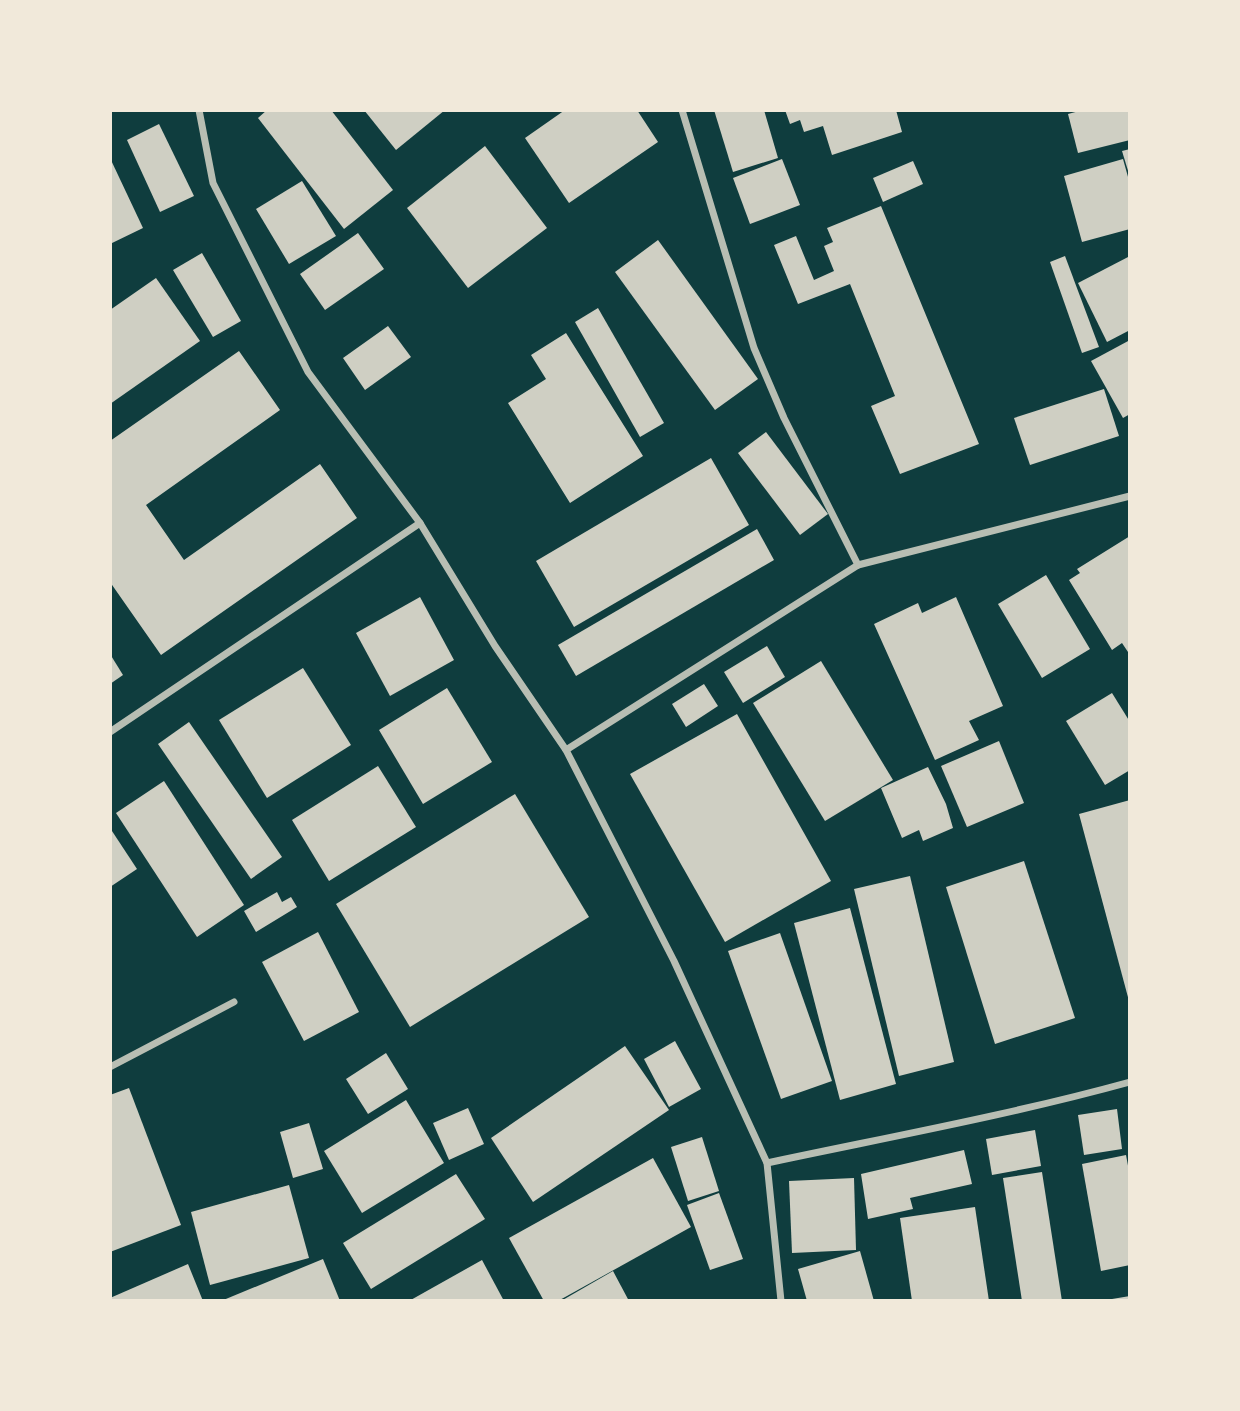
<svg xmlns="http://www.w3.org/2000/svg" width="1240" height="1411" viewBox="0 0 1240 1411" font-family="'Titillium Web',sans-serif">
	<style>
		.building { fill: #cfcfc3 }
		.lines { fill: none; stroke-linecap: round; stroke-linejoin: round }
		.minor { stroke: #b8beb3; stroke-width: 7 }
	</style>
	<rect width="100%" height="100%" fill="#0f3d3e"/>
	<g class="building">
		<path d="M267,110H331L393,190L344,229L258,118Z"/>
		<path d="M364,110H445L396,150Z"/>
		<path d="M565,110H637L658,142L569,203L525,138Z"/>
		<path d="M714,110H764L778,158L733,172Z"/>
		<path d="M785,110H896L902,132L832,155L823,126L804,132L800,120L790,124Z"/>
		<path d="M1083,110H1130V140L1078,153L1068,114Z"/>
		<path d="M159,124L194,196L160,212L127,140Z"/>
		<path d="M485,146L547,228L468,288L407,208Z"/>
		<path d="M1130,149V174H1129L1122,151Z"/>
		<path d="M110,158L143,228L110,244Z"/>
		<path d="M782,159L800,205L750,224L733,178Z"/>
		<path d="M1123,159L1130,184V229L1082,242L1064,176Z"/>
		<path d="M913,161L923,184L883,202L873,178Z"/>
		<path d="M302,181L336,236L289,264L256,209Z"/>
		<path d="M881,206L979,444L900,474L871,406L895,396L850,284L798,304L774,245L796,236L814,280L834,271L824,246L833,242L827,228Z"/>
		<path d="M358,233L384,269L325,310L300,274Z"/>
		<path d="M658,240L758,379L715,410L615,272Z"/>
		<path d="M202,253L241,321L213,337L173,270Z"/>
		<path d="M1065,256L1099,347L1082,353L1050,262Z"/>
		<path d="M1130,256V330L1107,342L1078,283Z"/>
		<path d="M156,278L200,341L110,404V310Z"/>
		<path d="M598,308L664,423L640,437L575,322Z"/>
		<path d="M388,326L411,357L365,390L343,358Z"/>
		<path d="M566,333L643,456L570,503L508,403L546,379L531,355Z"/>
		<path d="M1130,340V414L1123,418L1091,361Z"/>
		<path d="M239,351L280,410L146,505L184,560L320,464L357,518L161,655L110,582V441Z"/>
		<path d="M1104,389L1119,436L1030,465L1014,418Z"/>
		<path d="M766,432L828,514L800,535L738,453Z"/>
		<path d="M711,458L749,525L574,627L536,561Z"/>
		<path d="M757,529L774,560L576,676L558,645Z"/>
		<path d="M1130,536V655L1122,643L1112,650L1069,580L1080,573L1077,569Z"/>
		<path d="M1046,575L1090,649L1042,678L998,604Z"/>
		<path d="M420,597L454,660L390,696L356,633Z"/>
		<path d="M956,597L1003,706L969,721L979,740L935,760L874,624L918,603L922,613Z"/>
		<path d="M767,646L785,677L743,703L724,672Z"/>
		<path d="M110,654L123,675L110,684Z"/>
		<path d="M821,661L893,780L825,821L753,703Z"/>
		<path d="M303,668L351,745L267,798L219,720Z"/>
		<path d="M704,684L718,706L686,727L672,704Z"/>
		<path d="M447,688L492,762L423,804L379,730Z"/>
		<path d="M1112,693L1130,722V770L1105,785L1066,721Z"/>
		<path d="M737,714L831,881L725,942L630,774Z"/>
		<path d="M189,722L282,857L251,879L158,744Z"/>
		<path d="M999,741L1024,803L967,827L941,766Z"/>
		<path d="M378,766L416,827L329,881L292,820Z"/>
		<path d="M928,767L946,804L953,828L923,841L919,830L902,838L881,788Z"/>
		<path d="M164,781L244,905L197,937L116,813Z"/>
		<path d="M515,794L589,917L410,1027L336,904Z"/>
		<path d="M1130,800V1000L1129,1001L1079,814Z"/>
		<path d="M110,828L137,869L110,887Z"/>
		<path d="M1024,861L1075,1018L995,1044L946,887Z"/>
		<path d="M910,876L954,1062L899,1076L854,889Z"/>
		<path d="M277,892L282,902L291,897L297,907L256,932L244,911Z"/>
		<path d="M850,908L896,1084L840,1100L794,923Z"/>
		<path d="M318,932L359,1012L304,1041L262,962Z"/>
		<path d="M780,933L832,1081L781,1099L728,951Z"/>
		<path d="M675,1041L701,1089L669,1107L644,1059Z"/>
		<path d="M625,1046L669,1110L533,1202L491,1138Z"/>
		<path d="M386,1053L408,1089L368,1114L346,1079Z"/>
		<path d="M129,1088L181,1225L110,1252V1095Z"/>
		<path d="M406,1100L444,1163L362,1213L324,1151Z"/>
		<path d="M468,1108L484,1144L449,1160L433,1123Z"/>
		<path d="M1117,1109L1122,1149L1084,1155L1078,1115Z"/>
		<path d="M309,1123L323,1169L293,1178L280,1132Z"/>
		<path d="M1035,1130L1041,1166L992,1175L986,1139Z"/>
		<path d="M702,1137L719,1191L688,1201L671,1147Z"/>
		<path d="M964,1150L972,1184L910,1198L913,1209L868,1219L861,1174Z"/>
		<path d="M1126,1155L1130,1176V1265L1101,1271L1082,1164Z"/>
		<path d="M653,1158L691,1227L558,1301H544L509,1238Z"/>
		<path d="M1042,1172L1062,1301H1022L1003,1178Z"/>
		<path d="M456,1174L485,1219L371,1289L343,1243Z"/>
		<path d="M854,1178L856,1250L792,1253L789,1181Z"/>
		<path d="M289,1185L309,1258L210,1285L191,1212Z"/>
		<path d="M719,1193L743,1259L710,1270L687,1205Z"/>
		<path d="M975,1207L989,1301H912L900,1218Z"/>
		<path d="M860,1251L874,1301H807L798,1269Z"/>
		<path d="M323,1259L340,1301H221Z"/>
		<path d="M482,1260L504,1301H409Z"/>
		<path d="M188,1264L203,1301H110V1298Z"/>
		<path d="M613,1271L629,1301H561Z"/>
		<path d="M1130,1296V1301H1112V1299Z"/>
	</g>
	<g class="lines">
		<g class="minor">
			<path d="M199,110L213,183L308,372L420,523L495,646L566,750L674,961L767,1163L781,1301"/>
			<path d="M682,110L754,348L784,418L858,565"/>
			<path d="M110,732L420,523"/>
			<path d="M566,750L858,565L1130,496"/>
			<path d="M110,1067L234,1002"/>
			<path d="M767,1163C889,1137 1010,1115 1130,1082"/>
		</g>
	</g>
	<rect width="1240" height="1411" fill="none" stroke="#f1e9da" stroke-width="224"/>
</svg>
